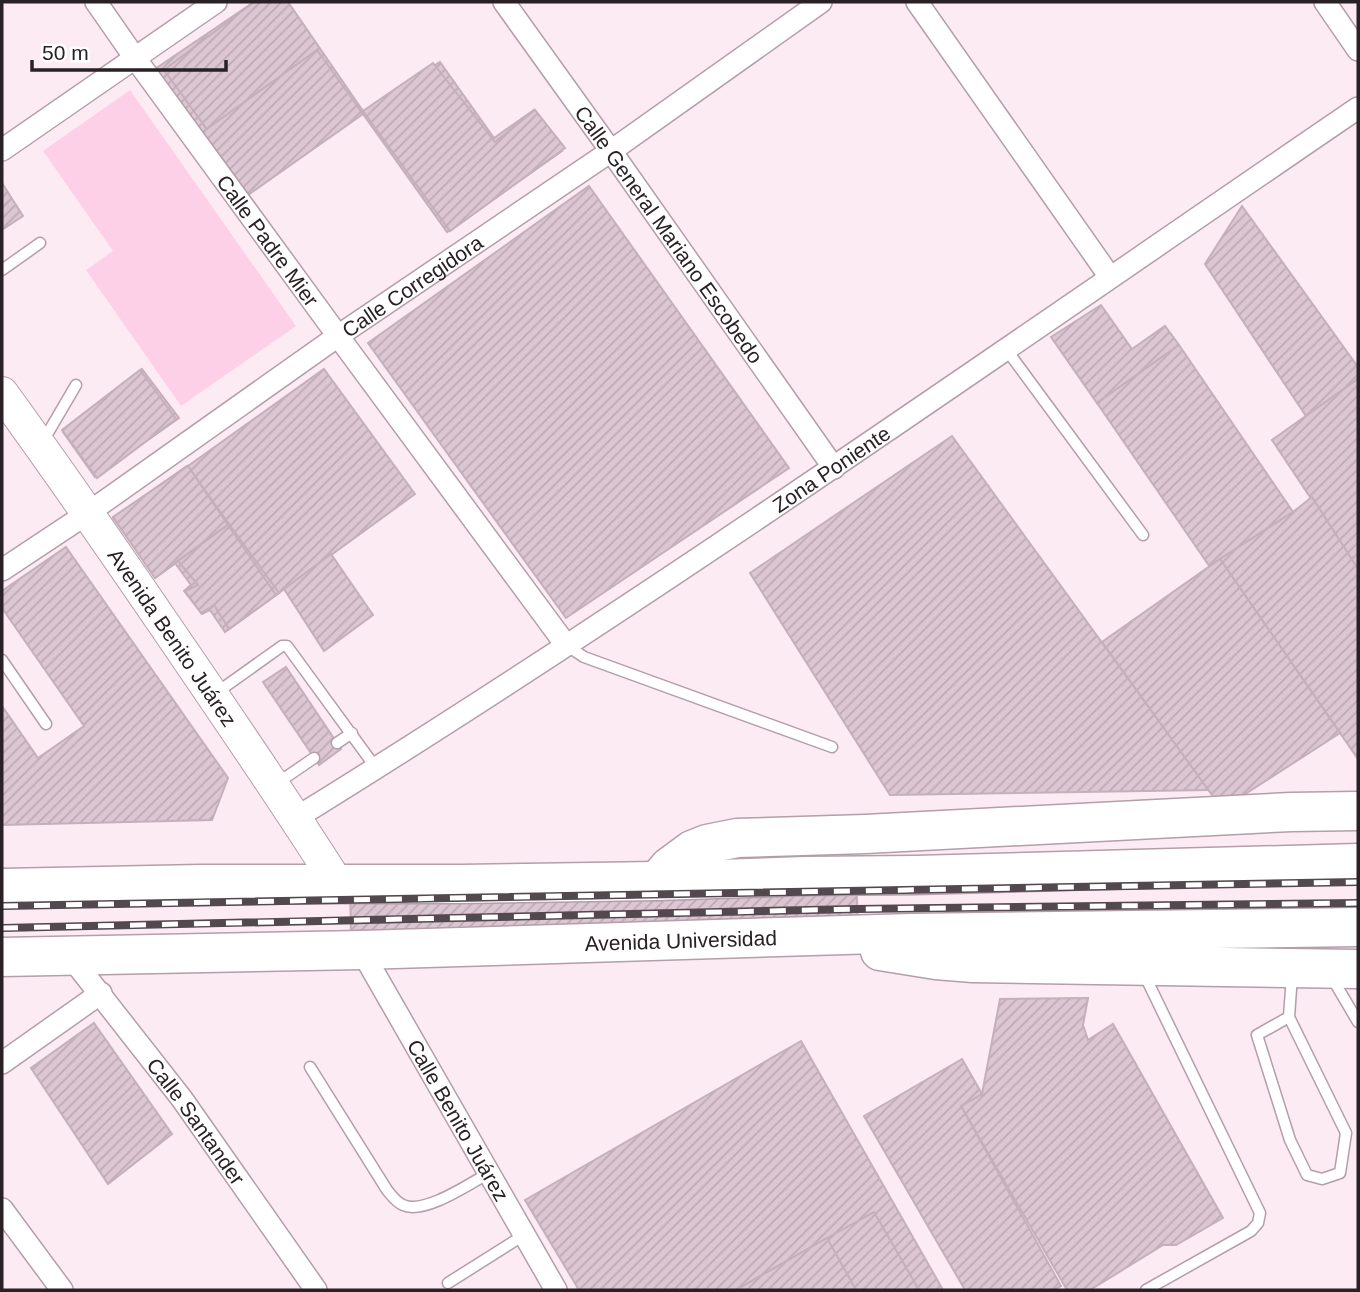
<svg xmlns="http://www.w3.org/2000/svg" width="1360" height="1292" viewBox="0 0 1360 1292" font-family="Arial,sans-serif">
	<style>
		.grass { fill: #fdd0e8 }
		.building { fill: url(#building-hatch); stroke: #c4afba; stroke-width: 2 }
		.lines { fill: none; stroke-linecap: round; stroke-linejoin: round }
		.lane-casing { stroke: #b39ea9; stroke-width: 13 }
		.street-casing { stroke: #b39ea9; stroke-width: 24 }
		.secondary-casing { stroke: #b39ea9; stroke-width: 34 }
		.highway-casing { stroke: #b39ea9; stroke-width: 41 }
		.lane { stroke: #fff; stroke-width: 10 }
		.street { stroke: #fff; stroke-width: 21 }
		.secondary { stroke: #fff; stroke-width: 32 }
		.highway { stroke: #fff; stroke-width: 38 }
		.rail-casing { stroke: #52484d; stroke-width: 8 }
		.rail { stroke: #fff; stroke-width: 5; stroke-dasharray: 16; stroke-linecap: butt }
		.labels { text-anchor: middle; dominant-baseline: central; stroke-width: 5; stroke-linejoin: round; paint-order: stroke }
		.street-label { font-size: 21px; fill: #292125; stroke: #fff }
	</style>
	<defs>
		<pattern id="building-hatch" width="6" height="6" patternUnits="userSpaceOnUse" patternTransform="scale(1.75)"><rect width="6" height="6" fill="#dcc6d1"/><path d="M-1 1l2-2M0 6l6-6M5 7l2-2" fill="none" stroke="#bdaab3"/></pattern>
	</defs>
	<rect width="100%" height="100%" fill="#fdebf4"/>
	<path class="grass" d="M130,90L296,326L181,406L86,270L113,251L43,151Z"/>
	<g class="building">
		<path d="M254,2H287L317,50L201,133L155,69Z"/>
		<path d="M254,2H288L363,111L251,190L164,70Z"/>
		<path d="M317,50L363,114L245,197L201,133Z"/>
		<path d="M440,62L494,138L534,110L562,151L447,232L363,114Z"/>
		<path d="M433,63L495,142L535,110L565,148L450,231L363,111Z"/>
		<path d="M2,183L23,216L2,230Z"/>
		<path d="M589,186L789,468L566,618L368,343Z"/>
		<path d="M1242,206L1358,367V379L1306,416L1205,264Z"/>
		<path d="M1101,305L1132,349L1165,326L1179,345L1097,403L1051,337Z"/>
		<path d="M1179,345L1293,512L1220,559L1210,567L1097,403Z"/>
		<path d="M142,369L179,418L95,477L63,432Z"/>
		<path d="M324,369L415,494L276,595L188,466Z"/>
		<path d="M140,370L176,419L97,478L62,430Z"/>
		<path d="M1358,379V569L1272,440Z"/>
		<path d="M952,436L1209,790L890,795L750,573Z"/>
		<path d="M187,466L229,524L156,577L113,518Z"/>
		<path d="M188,466L228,525L155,578L113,517Z"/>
		<path d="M1312,497L1358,569V759L1220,559L1293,512Z"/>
		<path d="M229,524L279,593L225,632L210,610L202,614L184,591L191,585L175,563Z"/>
		<path d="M228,525L276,595L229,629L214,605L201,613L185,591L198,585L178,561Z"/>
		<path d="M66,547L228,778L212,820L2,825V706L38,758L84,726L2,608V591Z"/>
		<path d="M331,554L373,615L324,651L284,589Z"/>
		<path d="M1220,559L1340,733L1222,809L1102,642Z"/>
		<path d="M286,667L341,749L319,765L263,682Z"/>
		<path d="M856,870L858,930L351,940L350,880Z"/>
		<path d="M1088,998L1083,1025L1088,1040L1113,1024L1223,1218L1176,1245H1163L1090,1290H1067L961,1106L982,1094L1000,999Z"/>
		<path d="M94,1023L172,1134L108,1184L31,1068Z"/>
		<path d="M801,1041L943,1290H579L525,1200Z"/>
		<path d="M962,1059L982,1094L961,1106L1061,1286L1053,1290H965L864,1116Z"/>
		<path d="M874,1212L919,1290H736L827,1238Z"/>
		<path d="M827,1238L856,1290H736Z"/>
	</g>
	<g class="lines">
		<defs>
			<g id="lane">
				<path d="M2,270L40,243"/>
				<path d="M1006,349L1143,535"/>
				<path d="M42,443L76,385"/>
				<path d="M566,645L584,657L832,747"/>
				<path d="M2,660L46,724"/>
				<path d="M216,693L282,646H287L376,768"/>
				<path d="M337,743L352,733"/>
				<path d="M276,784L314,758"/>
				<path d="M1144,974L1260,1213L1258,1223L1251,1231L1146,1290"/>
				<path d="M1332,978L1358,1022"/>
				<path d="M1289,1017L1257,1035L1290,1140L1307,1175L1322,1179L1340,1173L1346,1133L1289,1017L1292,975"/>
				<path d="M310,1067L387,1190C392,1196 396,1202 403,1205C424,1215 469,1184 489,1173"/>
				<path d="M448,1283L524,1235"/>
			</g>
			<g id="street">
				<path id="s1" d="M96,2L135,58L338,336L566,645"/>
				<path id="s2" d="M504,2L611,151L834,468"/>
				<path d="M917,2L1110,277"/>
				<path d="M1325,2L1358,50"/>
				<path d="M2,150L216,2"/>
				<path id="s3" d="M2,570L88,513L338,336L611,151L821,2"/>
				<path id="s4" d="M296,818C658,594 1006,348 1358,108"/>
				<path id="s5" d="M361,950L556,1290"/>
				<path id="s6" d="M70,956L182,1099L316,1290"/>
				<path d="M2,1063L101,993"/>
				<path d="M2,1209L62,1290"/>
			</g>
			<g id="secondary">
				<path id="s7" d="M2,393C58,470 112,548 166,627C224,712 282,796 337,883"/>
			</g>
			<g id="highway">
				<path d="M657,881L669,867L692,850L707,844L737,838L865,834L1291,812L1358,811"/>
				<path d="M2,888L201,884H461L657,881L806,876L915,875L1358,863"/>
				<path d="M880,951L936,960L973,963L1358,969"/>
				<path id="s8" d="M2,957L361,950L911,933L1358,927"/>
			</g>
		</defs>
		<use href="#lane" class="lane-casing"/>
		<use href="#street" class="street-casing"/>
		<use href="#secondary" class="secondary-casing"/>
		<use href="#highway" class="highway-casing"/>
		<use href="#lane" class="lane"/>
		<use href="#street" class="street"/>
		<use href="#secondary" class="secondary"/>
		<use href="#highway" class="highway"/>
		<defs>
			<g id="rail">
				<path d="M2,906L1358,882"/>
				<path d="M2,928L857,909L1358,903"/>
			</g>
		</defs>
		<use href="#rail" class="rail-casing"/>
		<use href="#rail" class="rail"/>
	</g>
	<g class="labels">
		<g class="street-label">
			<text stroke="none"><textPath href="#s2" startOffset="285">Calle General Mariano Escobedo</textPath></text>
			<text stroke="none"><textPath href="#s1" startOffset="294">Calle Padre Mier</textPath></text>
			<text stroke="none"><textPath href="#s3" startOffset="499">Calle Corregidora</textPath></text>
			<text stroke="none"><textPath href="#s4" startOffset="639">Zona Poniente</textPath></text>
			<text stroke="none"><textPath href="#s7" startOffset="298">Avenida Benito Juárez</textPath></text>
			<text stroke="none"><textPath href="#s8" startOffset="679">Avenida Universidad</textPath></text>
			<text stroke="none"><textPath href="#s5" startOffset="196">Calle Benito Juárez</textPath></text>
			<text stroke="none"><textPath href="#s6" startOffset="208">Calle Santander</textPath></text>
		</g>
	</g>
	<rect width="1360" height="1292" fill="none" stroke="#292125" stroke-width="7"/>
	<path d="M32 60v10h194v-10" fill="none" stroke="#292125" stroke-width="3.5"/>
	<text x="42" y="60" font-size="21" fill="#292125" stroke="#ffffff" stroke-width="5" paint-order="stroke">50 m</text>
</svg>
